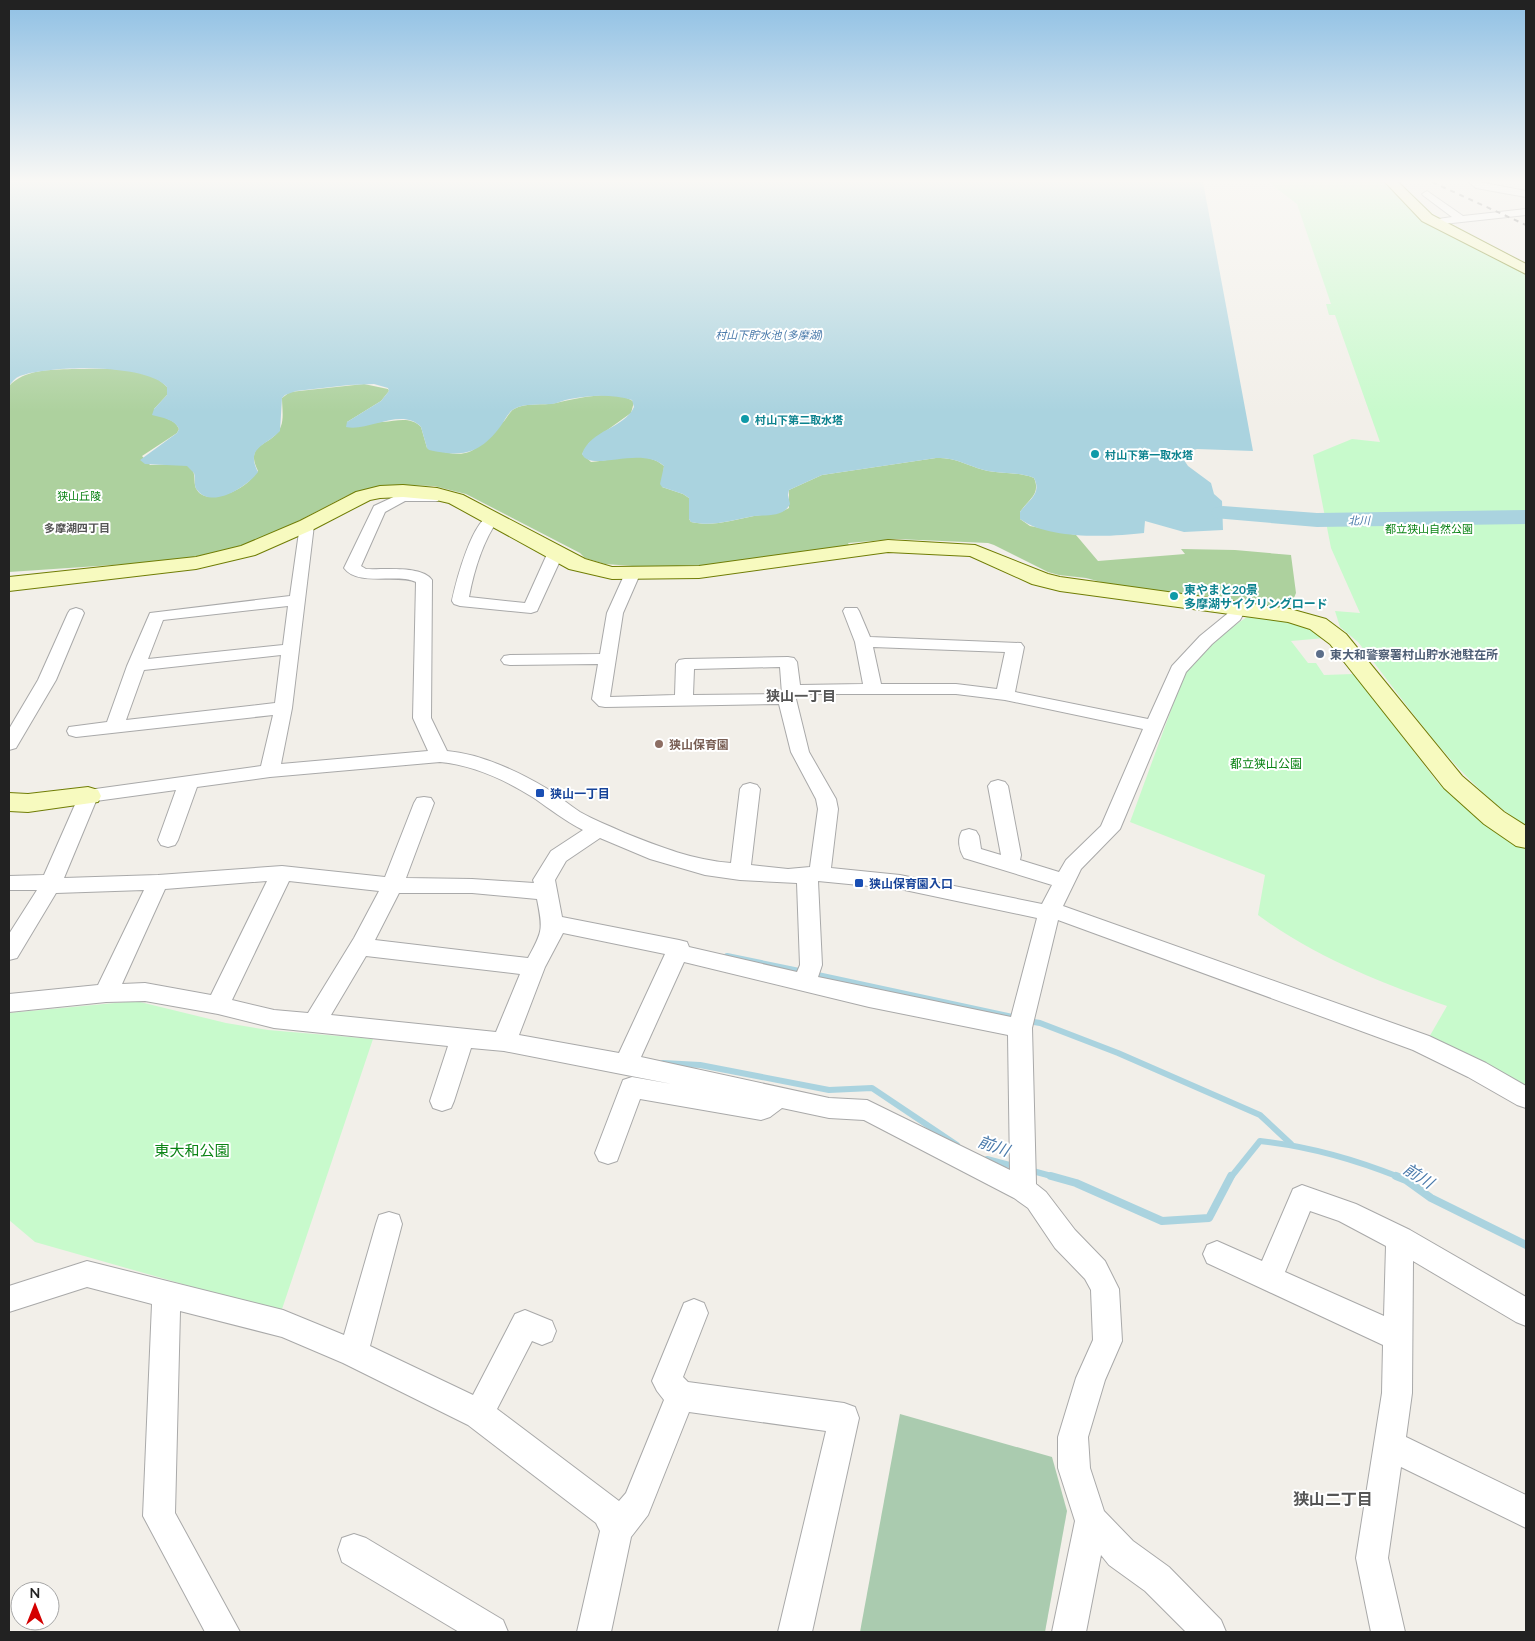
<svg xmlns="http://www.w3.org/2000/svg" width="1535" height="1641" viewBox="0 0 1535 1641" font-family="Lato,'Noto Sans JP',sans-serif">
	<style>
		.forest { fill: #add19e }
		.cemetery { fill: #aacbaf }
		.park { fill: #c8facc }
		.water { fill: #aad3df }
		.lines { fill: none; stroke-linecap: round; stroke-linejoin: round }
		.stream-far1 { stroke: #aad3df; stroke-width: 6 }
		.stream { stroke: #aad3df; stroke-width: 8 }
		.river { fill: #aad3df; fill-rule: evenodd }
		.street-casing { stroke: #a9a9a9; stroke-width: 2 }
		.secondary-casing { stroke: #707d05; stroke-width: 2 }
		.street { fill: #fff; fill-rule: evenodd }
		.secondary { fill: #f7fabf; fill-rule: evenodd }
		.rail { stroke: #707070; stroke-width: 2; stroke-dasharray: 5 5; stroke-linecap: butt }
		.culture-dot { fill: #0f9aa8; stroke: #fff; stroke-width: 2 }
		.service-dot { fill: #5c6f8a; stroke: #fff; stroke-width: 2 }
		.education-dot { fill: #8d6e63; stroke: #fff; stroke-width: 2 }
		.transit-dot { fill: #1a4fb4; stroke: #fff; stroke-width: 2 }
		.labels { text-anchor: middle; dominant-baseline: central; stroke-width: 4; stroke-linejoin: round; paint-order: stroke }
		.far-water-label { font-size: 11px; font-style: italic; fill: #4a7aab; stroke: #fff }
		.far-culture-label { font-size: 11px; font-weight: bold; fill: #0d838f; stroke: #fff; text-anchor: start }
		.far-park-label { font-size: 11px; fill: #0c8416; stroke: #fff }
		.far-neighbourhood-label { font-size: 11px; font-weight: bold; fill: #555; stroke: #fff }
		.culture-label { font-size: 12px; font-weight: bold; fill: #0d838f; stroke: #fff; text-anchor: start }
		.service-label { font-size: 12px; font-weight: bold; fill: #4e5e75; stroke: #fff; text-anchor: start }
		.education-label { font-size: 12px; font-weight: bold; fill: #785e54; stroke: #fff; text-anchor: start }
		.park-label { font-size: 12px; fill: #0c8416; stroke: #fff }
		.transit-label { font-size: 12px; font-weight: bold; fill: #164399; stroke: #fff; text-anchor: start }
		.neighbourhood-label { font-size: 14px; font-weight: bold; fill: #555; stroke: #fff }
		.near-park-label { font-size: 15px; fill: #0c8416; stroke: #fff }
		.near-water-label { font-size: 16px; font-style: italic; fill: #4a7aab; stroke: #fff }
		.near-neighbourhood-label { font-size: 16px; font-weight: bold; fill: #555; stroke: #fff }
	</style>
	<rect width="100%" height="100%" fill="#f2efe9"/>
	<path class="forest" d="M72,369C99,369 148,365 167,387V395L154,409C163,421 174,417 179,429L177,433L142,456L150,465L184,464L192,468C196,476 193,485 197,490C206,505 237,492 247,483C251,480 254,475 258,471C243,441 274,447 281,426C284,418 282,406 282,398L290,392L364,384L388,389L389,391L381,401L347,422C359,422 371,423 383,422C397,421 410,416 421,427L427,448C473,460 470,454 502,423C507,419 509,412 514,409C527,402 542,406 556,403C576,399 616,388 634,402L631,413L589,443L582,454L591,462C614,460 645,449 664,466L662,487L683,494L689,498V519L691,522C713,527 733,520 754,516C768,514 777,515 789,508V490L822,475L936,458C960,458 966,466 988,471C1003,474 1019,472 1034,478C1041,494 1029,499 1020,512V519L1030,526L1076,535L1098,561L1185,554L1181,549L1235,550L1291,555L1296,593L1291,605L1279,607L1116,586L1086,578L1059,575L1048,572L994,545L988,543L896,539L848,543L849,545L710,565L646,567L605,564L585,558L580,553L466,494L434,486L399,485L367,489L348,495L285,528L243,545L203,555L172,561L9,572V386C25,369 50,370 72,369Z"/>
	<path class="cemetery" d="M900,1414L1052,1457L1067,1511L1045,1632H860Z"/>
	<g class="park">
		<path d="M1268,182H1386L1469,245L1526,274V826C1456,781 1409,706 1358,642L1340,627L1335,611L1360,613L1331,548L1313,455L1352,439L1380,442L1335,315H1329L1326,304H1331L1297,204Z"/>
		<path d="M1247,617C1278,621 1298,621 1325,638L1291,641L1308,663H1316L1324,675L1354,674L1438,783L1468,809L1526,850V1090L1462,1054L1428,1039L1447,1006C1381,983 1315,957 1258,915L1265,875L1130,822L1185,672L1219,636Z"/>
		<path d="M136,1001L226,1023L268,1030L373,1039L281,1312L35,1242L9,1220V1013Z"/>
	</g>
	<path class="water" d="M9,182H1203L1253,451L1197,449L1180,454L1188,466L1211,483L1214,494L1222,501L1223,530L1184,532L1145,521L1144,533C1110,537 1049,540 1020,519V512C1029,499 1042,494 1034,478C1019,472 1003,474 988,471C966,466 960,458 936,458L822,475L789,490L788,495L790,504C784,517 766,515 754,516C732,520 713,527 691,522L689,519V498L683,494L662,487L660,484L664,466C641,445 590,473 582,454C591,429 624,429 634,407L632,400C612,394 590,395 570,399C564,400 558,403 552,404C539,405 525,403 514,409C508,412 504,422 500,427C479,455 461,457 429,450L427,448L421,427C402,407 369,432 346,427L347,422L381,401L389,391L388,388L374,384L349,385L296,391L285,395L282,398L280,431C266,446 245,447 258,472C248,486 213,509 198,491C193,487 196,479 194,473L187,466L145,464L140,460L177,433L179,429C175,419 162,418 152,415L154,409L167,395V387C147,363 48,365 20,376C15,378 12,382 9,386Z"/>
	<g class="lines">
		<g class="stream-far1">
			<path d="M727,956L804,972"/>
			<path d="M813,974L1017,1018"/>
			<path d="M1028,1021L1040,1023L1118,1053L1260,1115L1291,1144"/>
			<path d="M663,1063L700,1065L829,1090L872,1088L957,1145"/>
			<path d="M987,1159L1017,1167"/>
			<path d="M1029,1170L1055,1177"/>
			<path d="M1231,1177L1260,1141C1308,1146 1354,1159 1399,1177"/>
		</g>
		<g class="stream">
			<path d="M1051,1176L1076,1183L1162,1221L1209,1218L1231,1176"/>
			<path d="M1396,1176L1406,1180L1431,1198L1526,1245"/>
		</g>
		<path class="river" d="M1223,506L1317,513L1526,510V524L1317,527L1214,518L1211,513L1214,508Z"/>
		<defs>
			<g id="street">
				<path d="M1469,182H1479L1526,191V197L1476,188Z"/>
				<path d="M1427,191L1463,216L1526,209V215L1434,225L1431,224V220L1452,217L1424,196L1422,194Z"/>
				<path d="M402,493L438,495L440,498L438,501H405L385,512L361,566L366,569C383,570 422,565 432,580L431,718L447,751C481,754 517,771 546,788C558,795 569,805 580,812C594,820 610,826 625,833C660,847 693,860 731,863L740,789L743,785L750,783L757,785L760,789L751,865L788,869L810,867L818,809L816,799L791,752L779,704L605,707L599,706L592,699L598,664L510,665L504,664L501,660L504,656L510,655L600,654L607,613L626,571H638L640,574L623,613L610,697L675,695L676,664L679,660L685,659L788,657L794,658L797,662L800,685L863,684L855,642L843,611L845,608H857L859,611L870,637L1021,643L1024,647L1015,692L1148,719L1172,666L1200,636L1227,614L1232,606H1244L1246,609L1240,620L1212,644L1186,672L1120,829L1081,869L1063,906L1429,1036L1486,1063L1526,1086V1108L1517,1105L1468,1077L1413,1050L1058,920L1032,1028L1036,1184L1046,1192L1075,1230L1105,1261L1119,1289L1122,1341L1105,1380L1088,1437L1090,1468L1104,1511L1133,1541L1169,1567L1221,1620L1226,1632H1186L1145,1591L1109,1565L1101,1555L1086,1632H1052L1075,1521L1058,1468V1437L1076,1378L1093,1340L1091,1290L1085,1279L1055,1248L1028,1208L1014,1198L864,1120L829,1118L782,1108L770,1117L761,1120L640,1099L617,1161L608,1164L599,1161L595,1153L623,1080L632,1077L672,1084L504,1051L471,1048L454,1101L451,1108L442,1111L433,1108L430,1101L448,1046L274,1028L218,1014L145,1001L106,1002L9,1012V994L98,985L144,890L56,893L17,958L9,960V934L37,890H9V876L44,875L81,791L261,766L273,715L76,737L69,735L67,731L69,727L107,722L127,666L150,613L290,596L300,525L302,522H312L314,525L292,708L281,764L428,751L413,718L416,582C397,573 358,587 344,568L374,506ZM288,606L283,645L148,659L163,620ZM873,647L1005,652L997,689L956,684H881ZM281,655L275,703L126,720L144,670ZM780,667L782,694L693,695L694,669ZM808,694H956L1005,700L1143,729L1101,826L1066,860L1059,872L1020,860L1021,855L1008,786L1005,782L998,780L991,782L988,786L1001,855L981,849L979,836L976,831L969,829L962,831C957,839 959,850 964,858L1052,885L1042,904L900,875L831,868L838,809L836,799L809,752L796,699L798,696ZM440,762C472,765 506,780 534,798C550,809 565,821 583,830L551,851L533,880L534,883L472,879L406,878L434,803L431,798L424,797L417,798L414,803L385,877L282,866L158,875L64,878L96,801L176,790L158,840L161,845L168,847L175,845L178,840L197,787L270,777ZM600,838L650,859L705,875L740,880L797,883L800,965L797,972L689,947L687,942L679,940L562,917L555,880L566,861ZM267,881L211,995L145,983L122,984L165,889ZM289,881L379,891L354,938L308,1013L274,1010L232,1000ZM818,881L900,889L1037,918L1011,1017L818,977L822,965ZM399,893H472L537,899C543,929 543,931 528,958L375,940ZM563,933L665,954L619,1053L519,1035L545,967ZM366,956L520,974L496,1032L331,1015ZM684,962L869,1007L1008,1035L1010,1170L867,1100L829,1098L641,1057Z"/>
				<path d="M492,514L497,515L499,518C483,541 474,570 469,597L525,603L548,552L551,549H561L564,552L537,611L531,613L460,606L454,604L452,601C456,582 472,519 492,514Z"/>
				<path d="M76,608L82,610L84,613L56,680L16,748L9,750V729L38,680L68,613L70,610Z"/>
				<path d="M1302,1185L1356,1204L1410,1230L1526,1297V1326L1516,1322L1413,1261L1412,1393L1406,1437L1526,1495V1528L1401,1467L1388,1558L1405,1632H1371L1356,1558L1382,1393L1383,1345L1207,1263L1203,1254L1207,1245L1217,1241L1262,1261L1293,1189ZM1310,1211L1339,1221L1386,1246L1384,1316L1285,1272Z"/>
				<path d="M389,1212L399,1215L402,1224L370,1346L473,1395L515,1314L525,1310L552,1321L556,1331L552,1341L542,1345L532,1341L497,1409L619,1501L626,1493L664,1400L657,1391L652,1381L684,1303L694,1299L704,1303L708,1313L683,1377L688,1382L844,1403L855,1407L859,1418L812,1632H778L826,1431L689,1412L648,1515L631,1537L611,1632H577L600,1531L596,1523L468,1425L343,1363L282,1337L180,1311L175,1513L240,1632H205L143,1516L152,1304L87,1287L9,1312V1286L87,1261L283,1310L344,1335L376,1224L379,1215Z"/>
				<path d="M354,1534L366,1538L503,1620L508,1632H459L342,1562L338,1550L342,1538Z"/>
			</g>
			<g id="secondary">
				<path d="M1385,182H1398L1432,215L1526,264V274L1422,221Z"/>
				<path d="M403,485L437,488L463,495L585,559L612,567L699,566L888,540L975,545L1048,574L1060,577L1290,609L1326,619L1346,634L1462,776L1504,812L1526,826V848L1516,846L1484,824L1444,788L1330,644L1310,629L1288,622L1060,591L1032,584L970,556L888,552L699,578L612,579L569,569L449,503L436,500L403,497L380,498L370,500L314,529L255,555L196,569L9,591V577L196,557L241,546L300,521L356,492L380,486Z"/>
				<path d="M88,787L98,790L101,796L98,802L28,812L9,811V793L28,794Z"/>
			</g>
		</defs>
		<use href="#street" class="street-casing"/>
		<use href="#secondary" class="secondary-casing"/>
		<use href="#street" class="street"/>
		<use href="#secondary" class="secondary"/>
		<path class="rail" d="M1432,182L1526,225"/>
	</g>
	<linearGradient id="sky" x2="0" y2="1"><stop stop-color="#8fc0e4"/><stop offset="0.44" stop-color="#f9f8f5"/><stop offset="1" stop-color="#f9f8f5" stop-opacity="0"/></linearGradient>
	<rect width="1535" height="412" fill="url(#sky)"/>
	<g class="culture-dot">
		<circle cx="745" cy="419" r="5"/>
		<circle cx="1095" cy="454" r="5"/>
		<circle cx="1174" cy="596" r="5"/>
	</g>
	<circle class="service-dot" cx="1320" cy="654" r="5"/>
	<circle class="education-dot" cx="659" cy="744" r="5"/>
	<g class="transit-dot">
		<rect x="535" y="788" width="10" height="10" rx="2.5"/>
		<rect x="854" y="878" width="10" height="10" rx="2.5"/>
	</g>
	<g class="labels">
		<g class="far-water-label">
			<text x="769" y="334">村山下貯水池 (多摩湖)</text>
			<text transform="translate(1359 520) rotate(-1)">北川</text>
		</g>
		<g class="far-culture-label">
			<text x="755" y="419">村山下第二取水塔</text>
			<text x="1105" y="454">村山下第一取水塔</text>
		</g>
		<g class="far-park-label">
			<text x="79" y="495">狭山丘陵</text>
			<text x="1429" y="528">都立狭山自然公園</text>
		</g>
		<g class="far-neighbourhood-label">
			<text x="77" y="527">多摩湖四丁目</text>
		</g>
		<g class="culture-label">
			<text x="1184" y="589">東やまと20景<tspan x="1184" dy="14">多摩湖サイクリングロード</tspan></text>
		</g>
		<g class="service-label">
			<text x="1330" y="654">東大和警察署村山貯水池駐在所</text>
		</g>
		<g class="education-label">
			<text x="669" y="744">狭山保育園</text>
		</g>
		<g class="park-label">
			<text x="1266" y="763">都立狭山公園</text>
		</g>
		<g class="transit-label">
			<text x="550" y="793">狭山一丁目</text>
			<text x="869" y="883">狭山保育園入口</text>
		</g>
		<g class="neighbourhood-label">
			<text x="801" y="695">狭山一丁目</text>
		</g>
		<g class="near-park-label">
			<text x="192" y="1150">東大和公園</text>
		</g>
		<g class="near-water-label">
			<text transform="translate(994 1145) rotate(20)">前川</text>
			<text transform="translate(1419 1175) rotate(32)">前川</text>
		</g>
		<g class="near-neighbourhood-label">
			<text x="1333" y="1498">狭山二丁目</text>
		</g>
	</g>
	<rect width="1535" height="1641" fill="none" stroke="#222222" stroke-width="20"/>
	<g transform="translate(35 1606)"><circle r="24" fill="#ffffff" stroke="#a7a7a7"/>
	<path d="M0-4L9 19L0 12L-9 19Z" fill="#d40000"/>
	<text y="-8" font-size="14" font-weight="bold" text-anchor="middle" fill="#222222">N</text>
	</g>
</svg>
